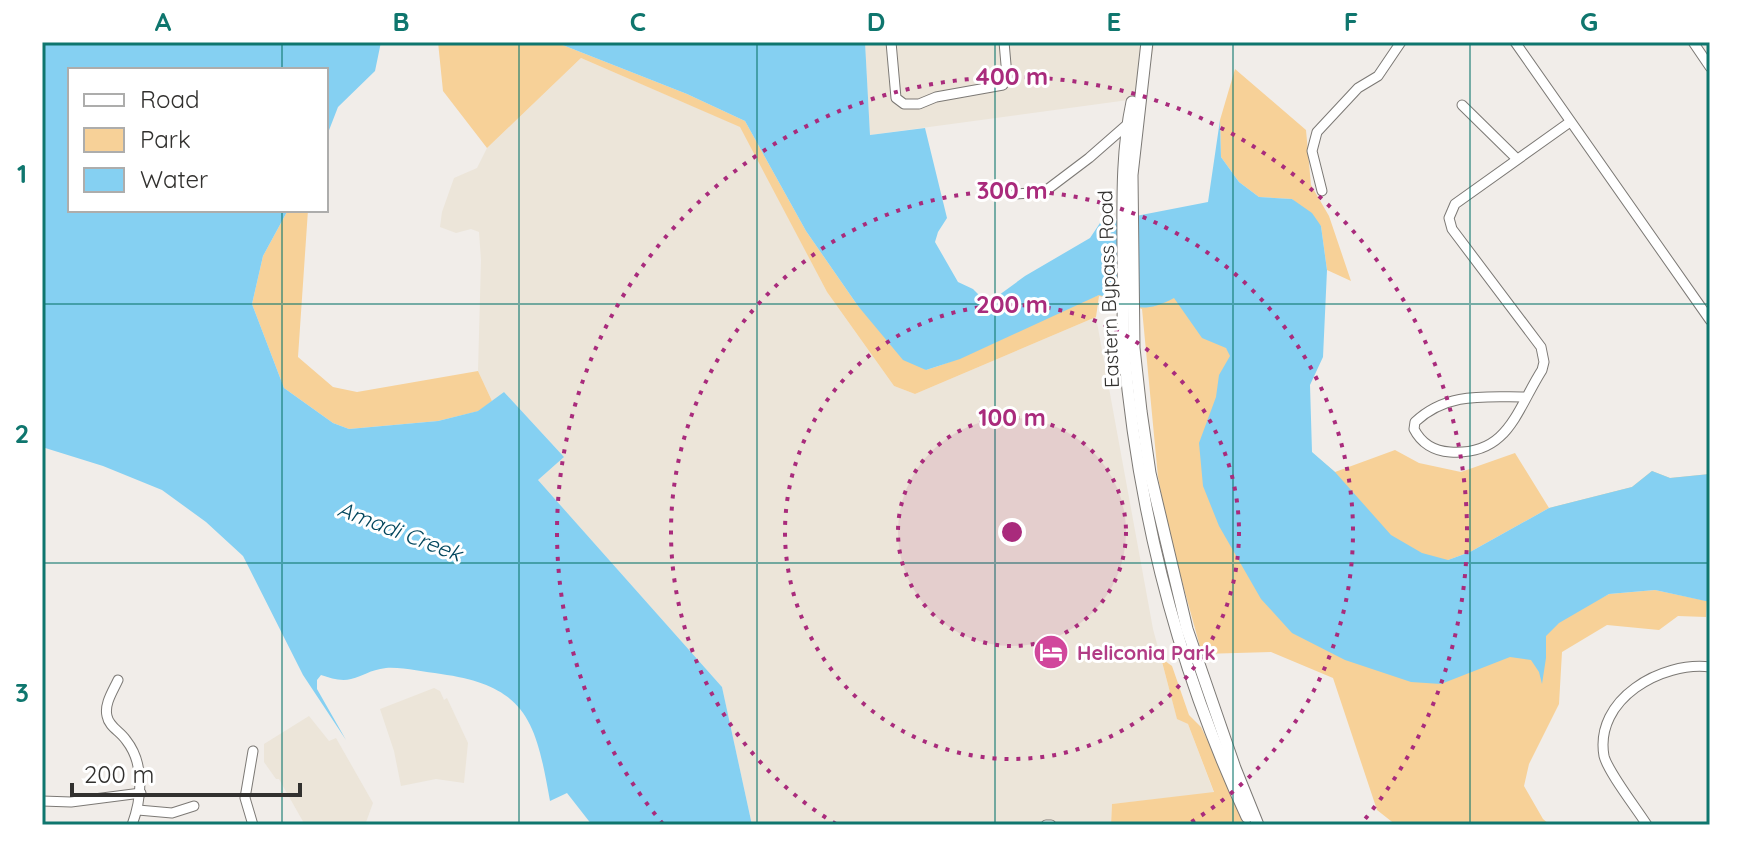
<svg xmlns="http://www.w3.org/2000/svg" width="1752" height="867" viewBox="0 0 1752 867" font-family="Quicksand,sans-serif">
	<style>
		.built { fill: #ece5d9 }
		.green { fill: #f7d198 }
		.water { fill: #85d0f2 }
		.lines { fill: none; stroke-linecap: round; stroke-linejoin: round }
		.minor-casing { stroke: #7c7975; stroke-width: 11 }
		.major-casing { stroke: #7c7975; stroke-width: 13 }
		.minor { stroke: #fff; stroke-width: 9 }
		.major { stroke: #fff; stroke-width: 11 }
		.grid { fill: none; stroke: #0f766e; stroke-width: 2; stroke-opacity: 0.55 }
		.ring { fill: none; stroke: #a92b7c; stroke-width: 4; stroke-dasharray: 4 8 }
		.labels { text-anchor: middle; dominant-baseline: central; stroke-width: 6; stroke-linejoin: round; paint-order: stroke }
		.street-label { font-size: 20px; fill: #32312f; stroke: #fff }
		.hotel-label { font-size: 20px; font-weight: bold; fill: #b23c85; stroke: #fff; text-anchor: start }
		.water-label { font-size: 22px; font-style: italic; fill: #02465d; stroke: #fff }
		.centre { fill: #a92b7c; stroke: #fff; stroke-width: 4 }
		.ring-label { font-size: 24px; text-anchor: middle; font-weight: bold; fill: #a92b7c; stroke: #fff; stroke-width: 6; stroke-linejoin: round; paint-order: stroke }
		.neatline { fill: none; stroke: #0f766e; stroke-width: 3 }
		.grid-label { font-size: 26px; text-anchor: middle; font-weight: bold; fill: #0f766e }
	</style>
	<rect width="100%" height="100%" fill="#f1ede9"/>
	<g class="built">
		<path d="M865,42H1155L1143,98L870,135Z"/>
		<path d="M581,58L741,127L827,292L894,386L915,394L1096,317L1153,629L1177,718L1188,724L1214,793L1112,804L1111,825H752L722,687L538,480L564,457L504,392L492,401L478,371L481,260L479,232L471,229L456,233L440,227L442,212L454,178L477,168L487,148Z"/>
		<path d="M434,688L440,691L444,700L447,698L468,743L464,783L436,779L401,786L394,751L380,709Z"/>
		<path d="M309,716L329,741L336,738L373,803L365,825H305L279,779H276L264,762V744Z"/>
	</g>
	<g class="green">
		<path d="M438,42H555L687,94L745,121L806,231L858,306L926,370C1010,344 1084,284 1173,279L1234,358L1219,451L1545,626L1609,594L1655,590L1707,601L1706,617L1678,616L1659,630L1607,625L1562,652L1559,704L1529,764L1524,786L1543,819L1550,825H1396L1377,810L1333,678L1271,652L1202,654L1169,534L1158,477L1142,309L1099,296L1096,317L915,394L894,386L827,292L740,127L581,58L487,148L443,91Z"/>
		<path d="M1235,69L1306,130L1311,185L1329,216L1351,281L1327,270L1321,226L1292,199L1259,197L1239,182L1221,157L1220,120Z"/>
		<path d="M288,210H308L298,357L333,387L357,392L478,371L492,401L479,411L438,421L349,429L333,423L284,388L252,304L263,256Z"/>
		<path d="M1395,450L1419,463L1461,472L1515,453L1549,508L1632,487L1652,471L1670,478L1710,474V498L1549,508L1470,552L1448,560L1400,566L1312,453L1335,472Z"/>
		<path d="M1161,658L1172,666L1189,715L1201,727L1249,825H1111L1112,804L1214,792L1188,724L1177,719Z"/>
	</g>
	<g class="water">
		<path d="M42,42H381L375,71L338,107L326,138V70H70V210H288L263,256L252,304L284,388L333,423L349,429L438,421L478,411L504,392L564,457L538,480L722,687L752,825H592L567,793L550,801C536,723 528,686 441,674C423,672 404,667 386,668C369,670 364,676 351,679C341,682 331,678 321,675L317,680V689L346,740L303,675L243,556L206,522L162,490L103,466L42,447Z"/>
		<path d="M555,42H865L870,135L925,128L947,218L938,232L935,242L958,282L973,289L982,298H995L1025,276L1090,238L1100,223L1208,202L1220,120L1221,157L1239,182L1259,197L1292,199L1312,213L1321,226L1327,270L1323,357L1310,385L1312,452L1335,472L1391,535L1422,553L1448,560L1470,552L1549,508L1632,487L1652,471L1670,478L1710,474V602L1655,590L1609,594L1559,623L1546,636V658L1542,684L1539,672L1531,660L1510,657L1441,684L1411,682L1345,660L1292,633L1261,599L1219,526L1203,486L1199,443L1216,397L1219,375L1230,356L1226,348L1202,338L1174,298C1140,316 1133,305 1099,295L960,359L926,370L903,360L858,306L806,231L745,121L687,94Z"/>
	</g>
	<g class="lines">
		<defs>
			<g id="minor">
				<path d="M891,42L896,98L904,104H919L936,97L1003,85L1007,76L1004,42"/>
				<path d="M1515,42L1710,320"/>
				<path d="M1693,42L1710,67"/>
				<path d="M1462,105L1517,159"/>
				<path d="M1322,191L1312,151L1317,132L1358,88L1378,76L1401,42"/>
				<path d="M1015,194L1044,192L1089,158L1129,123"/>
				<path d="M1525,397C1484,397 1447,392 1415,422L1414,429C1421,443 1434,451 1450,452C1508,456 1516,411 1542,370L1544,362L1541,347L1452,229L1449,218L1455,204L1570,122"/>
				<path d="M118,680C113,691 104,704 107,716C109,727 120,731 126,740C145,764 142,798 132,825"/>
				<path d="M42,801L71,802L141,793"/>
				<path d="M138,810L172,813L194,806"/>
				<path d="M253,825L245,798L253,751"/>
				<path d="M1046,825H1051"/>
				<path d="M1647,825C1637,809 1608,772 1604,756C1594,699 1662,661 1710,667"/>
			</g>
			<g id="major">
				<path d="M1147,42L1132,175L1134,348L1141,411L1150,473L1187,629L1235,768L1258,825"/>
				<path d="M1132,102C1121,154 1123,206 1123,259C1124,289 1122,320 1124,350C1138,512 1178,669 1247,817"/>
			</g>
		</defs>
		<use href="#minor" class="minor-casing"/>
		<use href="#major" class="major-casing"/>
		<use href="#minor" class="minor"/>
		<use href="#major" class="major"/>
	</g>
	<path class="grid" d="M282,42V70M519,42V825M757,42V825M995,42V825M1233,42V825M1470,42V825M282,210V825M42,304H1710M42,563H1710"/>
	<circle cx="1012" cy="532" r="114" fill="#a92b7c" fill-opacity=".12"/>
	<g class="ring">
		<circle cx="1012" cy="532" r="114"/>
		<circle cx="1012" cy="532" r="227"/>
		<path d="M836 824A341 341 0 1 1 1188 824"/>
		<path d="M663 824A455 455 0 1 1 1361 824"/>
	</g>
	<defs>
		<symbol id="hotel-disc" viewBox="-11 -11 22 22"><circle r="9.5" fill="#d1479c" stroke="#fff"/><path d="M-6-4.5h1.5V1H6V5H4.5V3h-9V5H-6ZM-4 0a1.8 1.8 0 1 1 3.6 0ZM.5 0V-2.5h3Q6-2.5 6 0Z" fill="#fff"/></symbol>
	</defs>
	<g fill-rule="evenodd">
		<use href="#hotel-disc" x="1031" y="632" width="40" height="40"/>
	</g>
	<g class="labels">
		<g class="street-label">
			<text transform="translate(1108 289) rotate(-92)">Eastern Bypass Road</text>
		</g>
		<g class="hotel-label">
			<text x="1077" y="652">Heliconia Park</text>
		</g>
		<g class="water-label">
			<text transform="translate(400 531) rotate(21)">Amadi Creek</text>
		</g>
	</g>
	<circle cx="1012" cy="532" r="12" class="centre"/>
	<g class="ring-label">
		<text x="1012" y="85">400 m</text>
		<text x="1012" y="199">300 m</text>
		<text x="1012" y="313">200 m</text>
		<text x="1012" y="426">100 m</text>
	</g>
	<rect width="1752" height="867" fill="none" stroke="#ffffff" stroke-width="88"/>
	<rect x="68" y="68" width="260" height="144" fill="#ffffff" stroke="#adadac" stroke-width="2"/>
	<rect x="84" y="94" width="40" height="12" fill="#ffffff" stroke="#adadac" stroke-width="2"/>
	<text x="140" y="108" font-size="24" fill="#32312f">Road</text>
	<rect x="84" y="128" width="40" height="24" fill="#f7d198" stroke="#adadac" stroke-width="2"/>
	<text x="140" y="148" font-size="24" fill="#32312f">Park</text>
	<rect x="84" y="168" width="40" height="24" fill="#85d0f2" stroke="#adadac" stroke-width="2"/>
	<text x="140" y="188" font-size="24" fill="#32312f">Water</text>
	<path d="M72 783v12h228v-12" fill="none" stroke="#32312f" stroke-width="4"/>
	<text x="84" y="783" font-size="24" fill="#32312f" stroke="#ffffff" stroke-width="6" paint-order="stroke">200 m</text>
	<rect x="44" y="44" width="1664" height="779" class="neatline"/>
	<g class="grid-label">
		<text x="163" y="31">A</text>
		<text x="401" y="31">B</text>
		<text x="638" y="31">C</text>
		<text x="876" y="31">D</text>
		<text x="1114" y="31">E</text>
		<text x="1351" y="31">F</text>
		<text x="1589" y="31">G</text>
		<text x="22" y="183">1</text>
		<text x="22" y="443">2</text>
		<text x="22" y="702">3</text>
	</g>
</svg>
